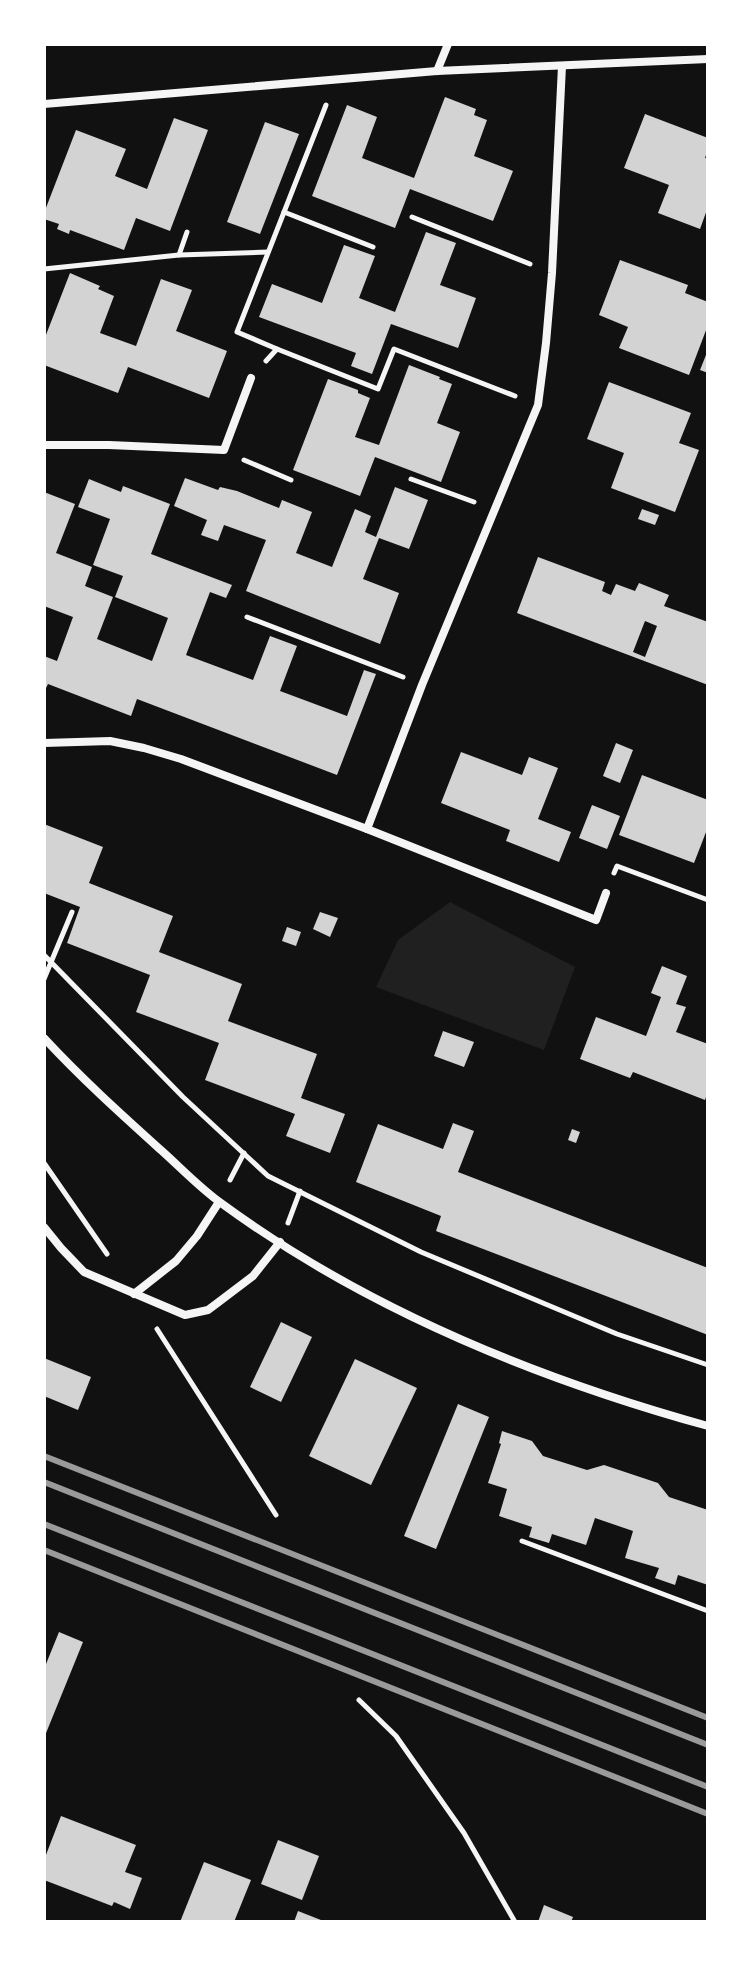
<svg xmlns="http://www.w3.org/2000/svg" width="752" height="1966" viewBox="0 0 752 1966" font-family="'Source Serif 4',serif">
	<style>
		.green { fill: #202020 }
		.building { fill: #d3d3d3; fill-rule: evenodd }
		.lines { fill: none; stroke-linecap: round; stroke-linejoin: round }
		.path { stroke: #f5f5f5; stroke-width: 5 }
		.minor { stroke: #f5f5f5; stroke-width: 8 }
		.rail { stroke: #9a9a9a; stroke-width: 6 }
	</style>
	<rect width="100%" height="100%" fill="#111"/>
	<path class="green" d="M450,902L575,967L544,1050L376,987L398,940Z"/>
	<g class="building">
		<path d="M445,97L476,109L474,115L487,120L474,156L513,171L493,221L410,189L395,228L312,196L347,105L377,117L362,158L414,178Z"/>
		<path d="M645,114L708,138V149L705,158L708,159V207L700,229L658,213L669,185L624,168Z"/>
		<path d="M174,118L208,130L170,231L136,218L124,250L70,230L69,234L57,229L59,224L44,219V213L76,130L126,149L115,176L147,189Z"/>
		<path d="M265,122L299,134L260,234L227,222Z"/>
		<path d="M426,232L456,243L440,285L476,298L458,348L391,324L372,374L351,366L356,353L259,317L272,284L322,303L344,245L375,256L359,298L395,312Z"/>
		<path d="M620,260L688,285L685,293L708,302V325L689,375L619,348L628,327L599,315Z"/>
		<path d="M70,273L100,286L98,289L114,296L100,333L136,346L161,279L192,290L176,331L227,351L209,398L128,367L118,393L44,365V340Z"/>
		<path d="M706,355H708V373L700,370Z"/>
		<path d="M409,365L440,377L439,379L452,384L437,423L460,432L441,482L375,457L360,496L293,470L328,379L358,390V393L370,398L355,437L379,445Z"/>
		<path d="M609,382L691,413L679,443L699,450L675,512L611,488L624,453L587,439Z"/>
		<path d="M185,478L218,490L220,487L237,491L279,508L282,500L312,512L296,553L332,567L355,509L371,516L365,532L376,537L395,487L428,500L409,549L379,538L363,579L399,593L380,644L246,591L266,540L224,525L218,541L201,535L207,520L174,506Z"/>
		<path d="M89,479L121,492L123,486L170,504L151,554L232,585L226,598L210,592L186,655L253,680L270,636L297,646L280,691L347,716L364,670L376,674L337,775L137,699L131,716L48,684L44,692V656L57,661L73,617L44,606V492L75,504L56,553L92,567L85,586L113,597L97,639L152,661L168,618L115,597L123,576L93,565L110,519L78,507Z"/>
		<path d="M642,509L659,515L655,525L638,519Z"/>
		<path d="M538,557L605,582L602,591L611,595L616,584L635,591L639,583L669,595L664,606L708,622V685L517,613ZM645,621L657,626L645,657L633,652Z"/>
		<path d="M616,743L633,750L620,783L603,776Z"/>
		<path d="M461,752L522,775L529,757L558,768L538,819L571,832L559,862L506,841L510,830L441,803Z"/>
		<path d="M642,775L708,800V827L694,863L619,835Z"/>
		<path d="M592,805L620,816L607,849L579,838Z"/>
		<path d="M44,824L103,847L89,883L173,916L159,952L242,984L228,1021L317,1054L301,1098L345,1114L330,1153L286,1136L295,1114L205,1080L219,1043L136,1012L150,975L67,943L80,907L44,893Z"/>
		<path d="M320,912L338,918L330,937L313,929Z"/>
		<path d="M287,927L301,932L296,946L282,941Z"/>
		<path d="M662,966L687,976L676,1004L686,1007L676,1032L708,1044V1091L705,1100L633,1072L630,1078L580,1059L596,1017L646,1036L661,997L651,993Z"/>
		<path d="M443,1031L474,1042L464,1067L434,1056Z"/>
		<path d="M453,1123L474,1131L458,1172L708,1268V1335L436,1231L441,1216L356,1182L378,1124L443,1149Z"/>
		<path d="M572,1129L580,1132L576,1143L568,1140Z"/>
		<path d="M281,1322L312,1337L281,1402L250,1387Z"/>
		<path d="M44,1358L91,1377L78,1410L44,1396Z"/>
		<path d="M355,1359L417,1388L371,1485L309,1456Z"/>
		<path d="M458,1404L489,1417L436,1549L404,1536Z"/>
		<path d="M502,1431L532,1441L543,1456L587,1470L604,1465L658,1483L669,1497L708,1510V1585L678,1575L675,1585L655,1578L659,1568L625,1558L633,1531L595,1518L586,1545L552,1534L549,1543L529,1537L532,1527L499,1516L507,1489L488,1483L501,1444L499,1443Z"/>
		<path d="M59,1632L83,1642L44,1738V1669Z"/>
		<path d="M61,1816L136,1845L125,1872L142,1878L130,1909L114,1902L112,1906L44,1880V1860Z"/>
		<path d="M278,1840L319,1856L302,1900L261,1884Z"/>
		<path d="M204,1862L251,1880L234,1922H180Z"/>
		<path d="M544,1905L573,1917L571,1922H538Z"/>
		<path d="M298,1911L326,1922H294Z"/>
	</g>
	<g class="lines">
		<g class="path">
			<path d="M284,212L373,247"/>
			<path d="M412,217L530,264"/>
			<path d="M179,255L187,232"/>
			<path d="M44,269L179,255L268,252"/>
			<path d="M277,349L237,332L326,105"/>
			<path d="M266,361L277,349L378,389L394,349L515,396"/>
			<path d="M244,460L291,480"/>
			<path d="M411,479L474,502"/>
			<path d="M247,617L403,677"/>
			<path d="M614,873L617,866L708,900"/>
			<path d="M44,955L183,1097L268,1176L421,1252L617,1334L708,1365"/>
			<path d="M44,979L72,912"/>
			<path d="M44,1163L107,1254"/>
			<path d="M230,1180L244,1153"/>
			<path d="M288,1223L300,1191"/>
			<path d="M157,1329L276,1515"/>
			<path d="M522,1541L708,1611"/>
			<path d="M359,1700L396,1736L464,1833L515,1922"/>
		</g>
		<g class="minor">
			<path d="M437,71L448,44"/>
			<path d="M44,104L437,71L708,59"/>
			<path d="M44,445H109L224,450L251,378"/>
			<path d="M44,743L110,741L144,748L181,759L367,829L596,920L606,893"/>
			<path d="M367,829L422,685L538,405L546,343L552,273L562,66"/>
			<path d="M44,1038C81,1078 121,1114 162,1151C181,1168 200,1188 221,1203C364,1308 538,1379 708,1426"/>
			<path d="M44,1227L61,1248L84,1272L185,1315L208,1310L220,1301L253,1276L280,1242"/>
			<path d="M134,1294L176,1261L197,1236L219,1202"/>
		</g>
		<g class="rail">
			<path d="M44,1456L708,1718"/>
			<path d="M44,1482L708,1745"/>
			<path d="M44,1524L708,1787"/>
			<path d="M44,1550L708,1814"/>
		</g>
	</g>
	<rect width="752" height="1966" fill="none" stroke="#ffffff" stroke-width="92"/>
</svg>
